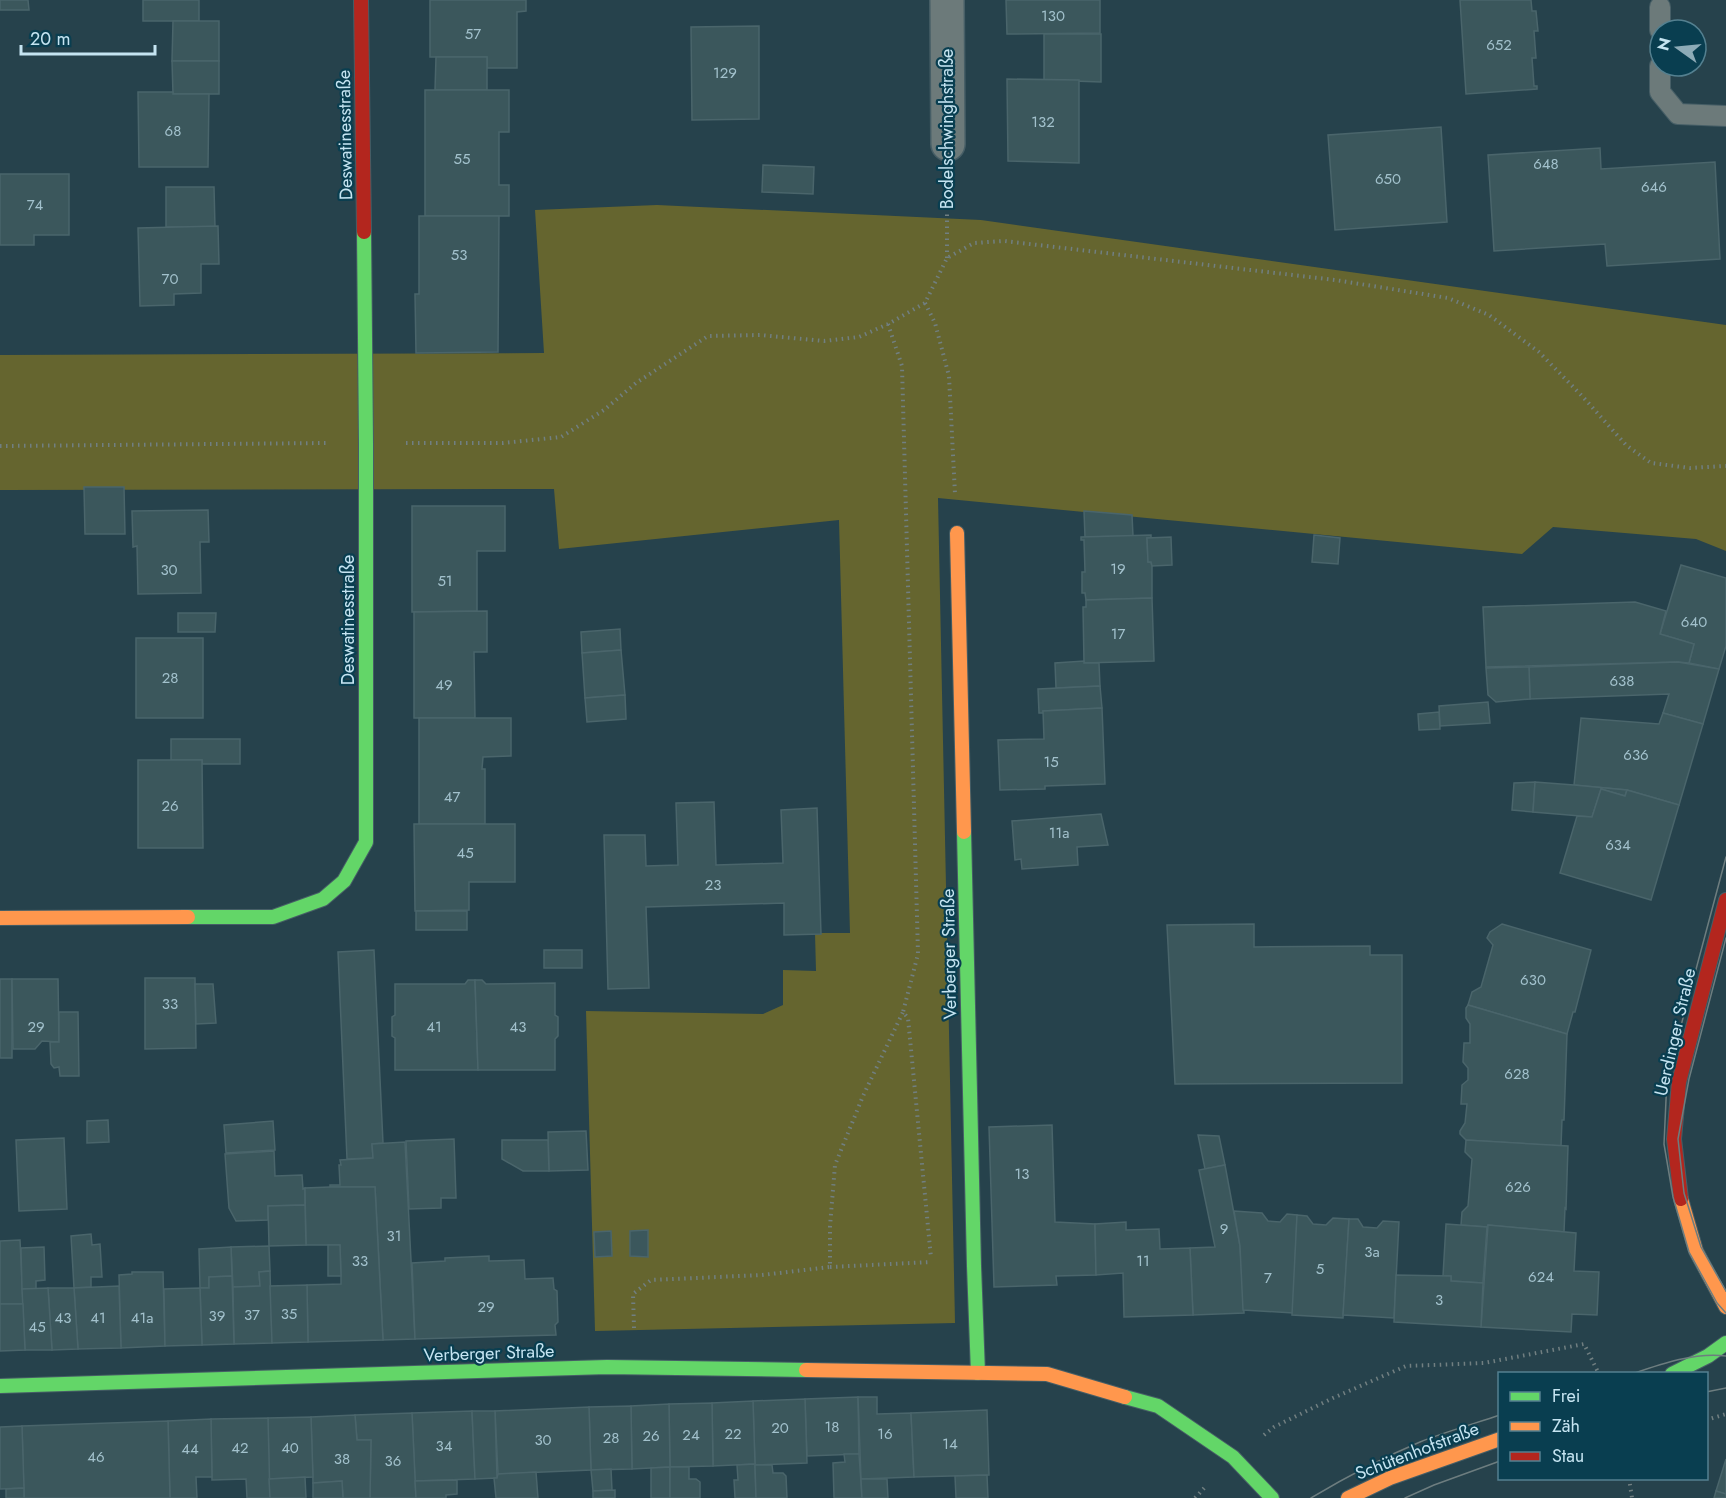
<svg xmlns="http://www.w3.org/2000/svg" width="1726" height="1498" viewBox="0 0 1726 1498" font-family="Jost,sans-serif">
	<style>
		.green { fill: #65652f }
		.building { fill: #3b575c; stroke: #4a656b; stroke-width: 1.5 }
		.lines { fill: none; stroke-linecap: round; stroke-linejoin: round }
		.lane-casing { stroke: #465e66; stroke-width: 22 }
		.street-casing { stroke: #465e66; stroke-width: 36 }
		.fast-casing { stroke: #465e66; stroke-width: 16 }
		.slow-casing { stroke: #465e66; stroke-width: 16 }
		.jam-casing { stroke: #465e66; stroke-width: 16 }
		.path { stroke: #717f81; stroke-width: 4; stroke-dasharray: 1.5 4.5; stroke-linecap: butt }
		.lane { stroke: #6c7a7a; stroke-width: 20 }
		.street { stroke: #6c7a7a; stroke-width: 33 }
		.fast { stroke: #63d668; stroke-width: 14 }
		.slow { stroke: #ff974d; stroke-width: 14 }
		.jam { stroke: #b3261e; stroke-width: 14 }
		.tram { stroke: #6d7d7f; stroke-width: 1.5 }
		.labels { text-anchor: middle; dominant-baseline: central; stroke-width: 4.5; stroke-linejoin: round; paint-order: stroke }
		.number-label { font-size: 15px; fill: #a2c1cc }
		.street-label { font-size: 18px; fill: #c5e4f1; stroke: #093e50 }
	</style>
	<rect width="100%" height="100%" fill="#26424c"/>
	<path class="green" d="M657,205L981,220L1726,325V551L1696,539L1553,527L1522,554L938,498L955,1323L595,1331L586,1011L763,1014L783,1005V970L816,971L815,933H850L839,520L559,549L554,489L0,490V355L544,353L535,210Z"/>
	<g class="building">
		<path d="M0,0H28L29,10H0Z"/>
		<rect x="143" y="0" width="56" height="21"/>
		<path d="M430,0H526V11L517,12V68H487V57H430Z"/>
		<path d="M1006,0H1100V33L1007,34Z"/>
		<path d="M1460,0H1531L1532,11H1536L1538,31H1534L1536,58H1532L1534,86H1537V89L1466,94Z"/>
		<path d="M173,21H219V61H172Z"/>
		<path d="M759,26V119L692,120L691,27Z"/>
		<path d="M1044,34H1101V82L1044,80Z"/>
		<path d="M436,57H487V90H435Z"/>
		<path d="M172,61H219V94H173Z"/>
		<path d="M1007,79L1079,80V163L1008,161Z"/>
		<path d="M425,90H509V132H499V185H509V216H425Z"/>
		<path d="M138,92H173V94H209L208,167H139Z"/>
		<path d="M1441,127L1447,222L1335,230L1328,135Z"/>
		<path d="M1600,148L1601,169L1715,162L1720,259L1607,266L1605,244L1494,251L1488,155Z"/>
		<path d="M763,165L814,167L813,194L762,192Z"/>
		<path d="M0,174H69V235H34V245H0Z"/>
		<path d="M166,187H214L215,227H166Z"/>
		<path d="M419,216H499L498,352L416,353L415,294H419Z"/>
		<path d="M218,226L219,264H201V293L174,294V305L140,306L138,228Z"/>
		<path d="M84,487H124L125,534H85Z"/>
		<path d="M412,506H505V551H477V611L412,612Z"/>
		<path d="M208,510L209,542H200L201,593L138,594L137,546L133,547L132,511Z"/>
		<path d="M1084,511L1132,515L1133,536L1085,537Z"/>
		<path d="M1151,535V538H1147L1148,562H1151L1152,566V598L1086,600L1085,593H1082V572H1085L1084,540H1081V537Z"/>
		<path d="M1314,535L1340,538L1338,564L1312,562Z"/>
		<path d="M1171,537L1172,565L1152,566L1151,562H1148L1147,538Z"/>
		<path d="M1681,565L1726,578V646L1719,669L1689,663L1694,644L1660,634Z"/>
		<path d="M1152,598L1154,661L1084,663L1083,607H1086V600Z"/>
		<path d="M1635,602L1666,611L1660,634L1694,644L1689,663L1678,662L1486,667L1483,607Z"/>
		<path d="M487,611V652H474L475,718H414V612Z"/>
		<path d="M178,613H216L215,632H178Z"/>
		<path d="M620,629L621,650L582,653L581,632Z"/>
		<rect x="136" y="638" width="67" height="80"/>
		<path d="M621,650L625,695L585,698L582,653Z"/>
		<path d="M1084,661V663H1099L1100,686L1056,688L1055,663Z"/>
		<path d="M1678,662L1719,669L1703,724L1663,713L1669,694L1530,699L1529,667Z"/>
		<path d="M1529,667L1530,699L1496,702L1488,695L1486,668Z"/>
		<path d="M1100,686L1102,708L1043,711V713H1039L1038,689Z"/>
		<path d="M625,695L626,719L587,722L585,698Z"/>
		<path d="M1488,702L1490,723L1440,726L1439,706Z"/>
		<path d="M1102,708L1105,784L1045,786V789L1000,790L998,740L1044,739L1043,711Z"/>
		<path d="M1439,712L1440,729L1419,730L1418,714Z"/>
		<path d="M1663,713L1703,724L1679,805L1627,790L1574,785L1581,718L1659,724Z"/>
		<path d="M419,718H511V756L483,757L482,769H485V824H419Z"/>
		<path d="M171,739H240V764H202V760H171Z"/>
		<path d="M138,760H202L203,848H138Z"/>
		<path d="M1535,782L1533,812L1512,810L1514,783Z"/>
		<path d="M1535,782L1574,785L1627,790L1625,796L1601,789L1592,817L1533,812Z"/>
		<path d="M1601,789L1625,796L1627,790L1679,805L1651,900L1560,873L1577,816L1592,817Z"/>
		<path d="M714,802L716,865L783,863L781,810L817,808L821,934L784,935V903L646,907L649,988L608,989L604,835H645L646,866L678,865L676,803Z"/>
		<path d="M1101,814L1108,845L1077,847L1078,865L1022,869L1021,859L1015,860L1012,821Z"/>
		<path d="M414,824H515V882H469V910L415,911Z"/>
		<rect x="416" y="911" width="51" height="19"/>
		<path d="M1254,924V947L1370,946V955H1402V1083L1175,1084L1167,925Z"/>
		<path d="M1502,924L1591,950L1575,1012H1573L1567,1034L1468,1005L1472,992L1481,987L1493,945L1487,938L1490,932Z"/>
		<path d="M374,950L383,1143L372,1144L373,1158L347,1159L338,952Z"/>
		<rect x="544" y="950" width="38" height="18"/>
		<path d="M145,978H195L196,1048L145,1049Z"/>
		<rect x="0" y="979" width="12" height="79"/>
		<path d="M12,979H58L59,1042L42,1041L35,1049H13Z"/>
		<path d="M468,980H475L478,1070H395V1038L392,1036V1017L395,1015V984H465Z"/>
		<path d="M475,980H482L486,984L555,983V1015L558,1017V1036L555,1039V1070H478Z"/>
		<path d="M195,984H213L216,1023L196,1024Z"/>
		<path d="M1468,1005L1567,1034L1564,1120H1562L1561,1146L1466,1140L1460,1134V1131L1465,1123L1467,1104H1461L1462,1085L1468,1080V1068L1463,1062L1464,1043H1470V1024L1466,1018V1008Z"/>
		<path d="M59,1012H78L79,1076H60L59,1067L54,1068L51,1064L50,1042H59Z"/>
		<path d="M108,1120L109,1142L87,1143V1121Z"/>
		<path d="M273,1121L275,1150L226,1153L224,1125Z"/>
		<path d="M1052,1125L1055,1222L1095,1224L1096,1275L1056,1276L1057,1285L994,1287L989,1127Z"/>
		<path d="M586,1131L588,1170L549,1171L548,1132Z"/>
		<path d="M1198,1135L1219,1136L1225,1165L1205,1169Z"/>
		<path d="M64,1138L67,1209L19,1211L16,1140Z"/>
		<path d="M454,1139L456,1198H441V1208L409,1209L406,1141Z"/>
		<path d="M502,1140H548L549,1171H523L502,1159Z"/>
		<path d="M1466,1140L1568,1146L1566,1209L1565,1208L1564,1232L1488,1225L1487,1227L1461,1225L1462,1212L1468,1206L1472,1159L1465,1152Z"/>
		<path d="M405,1142L415,1339L383,1340L375,1187H330V1185H340L339,1165H341L340,1160L373,1158L372,1144Z"/>
		<path d="M274,1151L275,1176L302,1175L303,1189L305,1188V1205L268,1206V1220L236,1221L229,1208L225,1154Z"/>
		<path d="M1225,1165L1240,1246L1244,1313L1193,1315L1190,1248L1215,1247L1199,1170Z"/>
		<path d="M330,1187H375L383,1340L308,1342L307,1285L341,1284V1276L340,1245H306L305,1188Z"/>
		<path d="M305,1205L306,1245L269,1246L268,1206Z"/>
		<path d="M1234,1211L1262,1213L1268,1221L1280,1222L1287,1214L1297,1215L1293,1313L1243,1310L1240,1246Z"/>
		<path d="M1297,1215L1307,1216L1313,1224L1326,1225L1333,1218L1349,1219L1343,1318L1292,1315Z"/>
		<path d="M1349,1219H1358L1363,1227L1377,1228L1383,1221L1399,1222L1394,1318L1343,1315Z"/>
		<path d="M1126,1222V1230L1159,1229L1160,1249L1190,1248L1193,1315L1124,1317L1123,1273L1096,1275L1095,1224Z"/>
		<path d="M1446,1224L1487,1227L1483,1283L1451,1281V1276H1443Z"/>
		<path d="M1488,1225L1576,1233L1574,1271L1599,1272L1597,1315L1572,1314L1571,1332L1481,1327Z"/>
		<path d="M648,1230V1257L630,1256V1231Z"/>
		<path d="M611,1231L612,1256L595,1257L594,1232Z"/>
		<path d="M91,1234L92,1245L100,1244L102,1277H91V1287L74,1288L71,1236Z"/>
		<path d="M20,1240L23,1304H0V1241Z"/>
		<path d="M328,1245H340L341,1276H328Z"/>
		<path d="M269,1246L270,1271L259,1272L260,1286L233,1287L231,1247Z"/>
		<path d="M44,1247L45,1280L36,1281V1289H22L21,1248Z"/>
		<path d="M231,1247L232,1276L209,1277V1288H200L199,1249Z"/>
		<path d="M489,1256V1261L524,1260L525,1279L553,1278L554,1289L557,1291L558,1322L555,1325L556,1335L415,1339L412,1263L445,1261V1258Z"/>
		<path d="M270,1271L272,1343L234,1344L233,1287L260,1286L259,1272Z"/>
		<path d="M132,1272H163L165,1346L121,1348L119,1275L132,1274Z"/>
		<path d="M1396,1275L1451,1276V1281L1483,1283L1481,1327L1394,1322Z"/>
		<path d="M232,1276L234,1344L202,1345L200,1288H209V1277Z"/>
		<path d="M307,1285L308,1342L272,1343L270,1286Z"/>
		<path d="M119,1286L121,1348L78,1349L74,1288Z"/>
		<path d="M48,1288H74L78,1349L52,1350Z"/>
		<path d="M48,1288L52,1350H25L22,1289Z"/>
		<path d="M200,1288L202,1345L165,1346L164,1289Z"/>
		<path d="M0,1304H23L25,1350L0,1351Z"/>
		<path d="M858,1397L859,1454L807,1456L805,1399Z"/>
		<path d="M858,1397H877V1414L911,1413L914,1477L861,1479Z"/>
		<path d="M805,1399L807,1463L755,1465L753,1401Z"/>
		<path d="M753,1401L755,1464L713,1466L712,1403Z"/>
		<path d="M712,1403L713,1466L670,1467L669,1404Z"/>
		<path d="M669,1404L670,1467L632,1469L631,1406Z"/>
		<path d="M631,1406L632,1469L591,1470L589,1407Z"/>
		<path d="M589,1407L591,1470L498,1474L495,1411Z"/>
		<path d="M987,1410L989,1475L914,1477L911,1413Z"/>
		<path d="M472,1411L475,1479L415,1481L412,1413Z"/>
		<path d="M472,1411H495L497,1478L475,1479Z"/>
		<path d="M412,1413L416,1498H370L371,1440H357L355,1415Z"/>
		<path d="M355,1415L357,1440H371L370,1498H343L342,1481L313,1483L311,1417Z"/>
		<path d="M311,1417L313,1477L269,1479L268,1418Z"/>
		<path d="M268,1418L270,1498H247L246,1479L212,1480L211,1419Z"/>
		<path d="M211,1419L212,1477H196L197,1498H170L168,1421Z"/>
		<path d="M168,1421L170,1498H24L22,1426Z"/>
		<path d="M22,1426L24,1488L0,1489V1427Z"/>
		<path d="M844,1454H859L862,1498H834L833,1463L845,1462Z"/>
		<path d="M1726,1459V1494L1716,1491Z"/>
		<path d="M755,1464L756,1498H735L734,1480H738L737,1465Z"/>
		<path d="M755,1465H772L773,1473H783L786,1476L787,1498H756Z"/>
		<path d="M670,1467V1498H651V1468Z"/>
		<path d="M670,1467H689V1479H696L700,1482V1498H670Z"/>
		<path d="M611,1469L612,1490L593,1491L591,1470Z"/>
		<path d="M536,1472L538,1498H496L494,1478H497L498,1474Z"/>
		<path d="M987,1475L988,1498H956L955,1476Z"/>
		<path d="M305,1477L306,1498H270L269,1479Z"/>
		<path d="M861,1479H887L888,1498H862Z"/>
		<path d="M457,1480V1494L446,1495V1498H416L415,1481Z"/>
		<path d="M342,1481L343,1498H313V1483Z"/>
		<path d="M24,1488V1498H6V1489Z"/>
		<path d="M615,1490V1498H593V1491Z"/>
		<path d="M1716,1491L1726,1494V1498H1714Z"/>
	</g>
	<g class="lines">
		<defs>
			<g id="lane">
				<path d="M1660,7V30"/>
				<path d="M1660,66V92L1678,114L1726,116"/>
			</g>
			<path id="street" d="M947,0L948,144"/>
			<g id="fast">
				<path d="M964,832L974,1266L978,1373"/>
				<path d="M188,917H273L323,899L344,881L366,842V443L364,232"/>
				<path d="M1672,1374L1708,1356L1726,1343"/>
				<path d="M0,1386L607,1367L806,1370"/>
				<path d="M1125,1397L1158,1406L1233,1457L1272,1498"/>
			</g>
			<g id="slow">
				<path d="M957,533L964,832"/>
				<path d="M0,918L188,917"/>
				<path d="M1681,1199L1696,1251L1726,1307"/>
				<path d="M806,1370L1047,1374L1125,1397"/>
				<path d="M1348,1498L1390,1478L1500,1439"/>
			</g>
			<g id="jam">
				<path d="M361,0L364,232"/>
				<path d="M1681,1199L1674,1139L1679,1082L1726,900"/>
			</g>
		</defs>
		<use href="#lane" class="lane-casing"/>
		<use href="#street" class="street-casing"/>
		<use href="#fast" class="fast-casing"/>
		<use href="#slow" class="slow-casing"/>
		<use href="#jam" class="jam-casing"/>
		<g class="path">
			<path d="M947,258V184"/>
			<path d="M925,303L935,323L949,376L955,494"/>
			<path d="M888,324L902,366L918,954L903,1012L908,1018L931,1258"/>
			<path d="M406,443H503L561,437L604,410L636,383L708,336L760,335L824,341L859,337L888,324L925,303L947,258L974,243L1004,241L1335,280L1448,298L1489,315L1539,352L1583,397L1626,445L1651,463L1690,468L1726,466"/>
			<path d="M0,446L326,443"/>
			<path d="M830,1267L931,1262"/>
			<path d="M634,1328L633,1294L651,1280L762,1275L830,1267V1226L835,1165L863,1096L903,1012"/>
			<path d="M1706,1420L1726,1414"/>
			<path d="M1264,1435L1274,1427L1333,1398L1406,1366L1484,1363L1584,1344L1599,1374"/>
			<path d="M1629,1478L1632,1498"/>
			<path d="M1195,1498L1207,1485"/>
		</g>
		<use href="#lane" class="lane"/>
		<use href="#street" class="street"/>
		<use href="#fast" class="fast"/>
		<use href="#slow" class="slow"/>
		<use href="#jam" class="jam"/>
		<g class="tram">
			<path d="M1726,857L1667,1078L1664,1144L1673,1197L1689,1252L1717,1303L1726,1313"/>
			<path d="M1726,938L1689,1079L1678,1139L1684,1193L1701,1247L1726,1291"/>
			<path d="M1632,1374C1661,1364 1695,1352 1726,1356"/>
			<path d="M1706,1392L1726,1388"/>
			<path d="M1311,1498C1346,1477 1382,1458 1420,1442C1445,1432 1473,1424 1500,1415"/>
			<path d="M1405,1498L1434,1485L1500,1461"/>
		</g>
	</g>
	<g class="labels">
		<g class="number-label">
			<text x="1053" y="16">130</text>
			<text x="473" y="34">57</text>
			<text x="1499" y="45">652</text>
			<text x="725" y="73">129</text>
			<text x="1043" y="122">132</text>
			<text x="173" y="131">68</text>
			<text x="462" y="159">55</text>
			<text x="1546" y="164">648</text>
			<text x="1388" y="179">650</text>
			<text x="1654" y="187">646</text>
			<text x="35" y="205">74</text>
			<text x="459" y="255">53</text>
			<text x="170" y="279">70</text>
			<text x="1118" y="569">19</text>
			<text x="169" y="570">30</text>
			<text x="445" y="581">51</text>
			<text x="1694" y="622">640</text>
			<text x="1118" y="634">17</text>
			<text x="170" y="678">28</text>
			<text x="1622" y="681">638</text>
			<text x="444" y="685">49</text>
			<text x="1636" y="755">636</text>
			<text x="1051" y="762">15</text>
			<text x="452" y="797">47</text>
			<text x="170" y="806">26</text>
			<text x="1059" y="833">11a</text>
			<text x="1618" y="845">634</text>
			<text x="465" y="853">45</text>
			<text x="713" y="885">23</text>
			<text x="1533" y="980">630</text>
			<text x="170" y="1004">33</text>
			<text x="36" y="1027">29</text>
			<text x="434" y="1027">41</text>
			<text x="518" y="1027">43</text>
			<text x="1517" y="1074">628</text>
			<text x="1022" y="1174">13</text>
			<text x="1518" y="1187">626</text>
			<text x="1224" y="1229">9</text>
			<text x="394" y="1236">31</text>
			<text x="1372" y="1252">3a</text>
			<text x="360" y="1261">33</text>
			<text x="1143" y="1261">11</text>
			<text x="1320" y="1269">5</text>
			<text x="1541" y="1277">624</text>
			<text x="1268" y="1278">7</text>
			<text x="1439" y="1300">3</text>
			<text x="486" y="1307">29</text>
			<text x="289" y="1314">35</text>
			<text x="252" y="1315">37</text>
			<text x="217" y="1316">39</text>
			<text x="63" y="1318">43</text>
			<text x="98" y="1318">41</text>
			<text x="142" y="1318">41a</text>
			<text x="37" y="1327">45</text>
			<text x="832" y="1427">18</text>
			<text x="780" y="1428">20</text>
			<text x="733" y="1434">22</text>
			<text x="885" y="1434">16</text>
			<text x="691" y="1435">24</text>
			<text x="651" y="1436">26</text>
			<text x="611" y="1438">28</text>
			<text x="543" y="1440">30</text>
			<text x="950" y="1444">14</text>
			<text x="444" y="1446">34</text>
			<text x="240" y="1448">42</text>
			<text x="290" y="1448">40</text>
			<text x="190" y="1449">44</text>
			<text x="96" y="1457">46</text>
			<text x="342" y="1459">38</text>
			<text x="393" y="1461">36</text>
		</g>
		<g class="street-label">
			<text transform="translate(947 129) rotate(-90)">Bodelschwinghstraße</text>
			<text transform="translate(345 135) rotate(-91)">Deswatinesstraße</text>
			<text transform="translate(348 620) rotate(-90)">Deswatinesstraße</text>
			<text transform="translate(949 954) rotate(-91)">Verberger Straße</text>
			<text transform="translate(1675 1032) rotate(-77)">Uerdinger Straße</text>
			<text transform="translate(489 1353) rotate(-2)">Verberger Straße</text>
			<text transform="translate(1417 1451) rotate(-21)">Schütenhofstraße</text>
		</g>
	</g>
	<rect x="1498" y="1372" width="210" height="108" fill="#093e50" stroke="#548090" stroke-width="1.5"/>
	<rect x="1510" y="1392" width="30" height="9" fill="#63d668" stroke="#548090" stroke-width="1.5"/>
	<text x="1552" y="1402" font-size="18" fill="#c5e4f1">Frei</text>
	<rect x="1510" y="1422" width="30" height="9" fill="#ff974d" stroke="#548090" stroke-width="1.5"/>
	<text x="1552" y="1432" font-size="18" fill="#c5e4f1">Zäh</text>
	<rect x="1510" y="1452" width="30" height="9" fill="#b3261e" stroke="#548090" stroke-width="1.5"/>
	<text x="1552" y="1462" font-size="18" fill="#c5e4f1">Stau</text>
	<g transform="translate(1678 48) rotate(285)"><circle r="28" fill="#093e50" stroke="#548090" stroke-width="1.5"/>
	<path d="M0-4.5L10 22L0 15L-10 22Z" fill="#8dabb7"/>
	<text y="-9" font-size="16" font-weight="bold" text-anchor="middle" fill="#c5e4f1">N</text>
	</g>
	<path d="M21 45v9h134v-9" fill="none" stroke="#c5e4f1" stroke-width="3"/>
	<text x="30" y="45" font-size="18" fill="#c5e4f1" stroke="#093e50" stroke-width="4.5" paint-order="stroke">20 m</text>
</svg>
